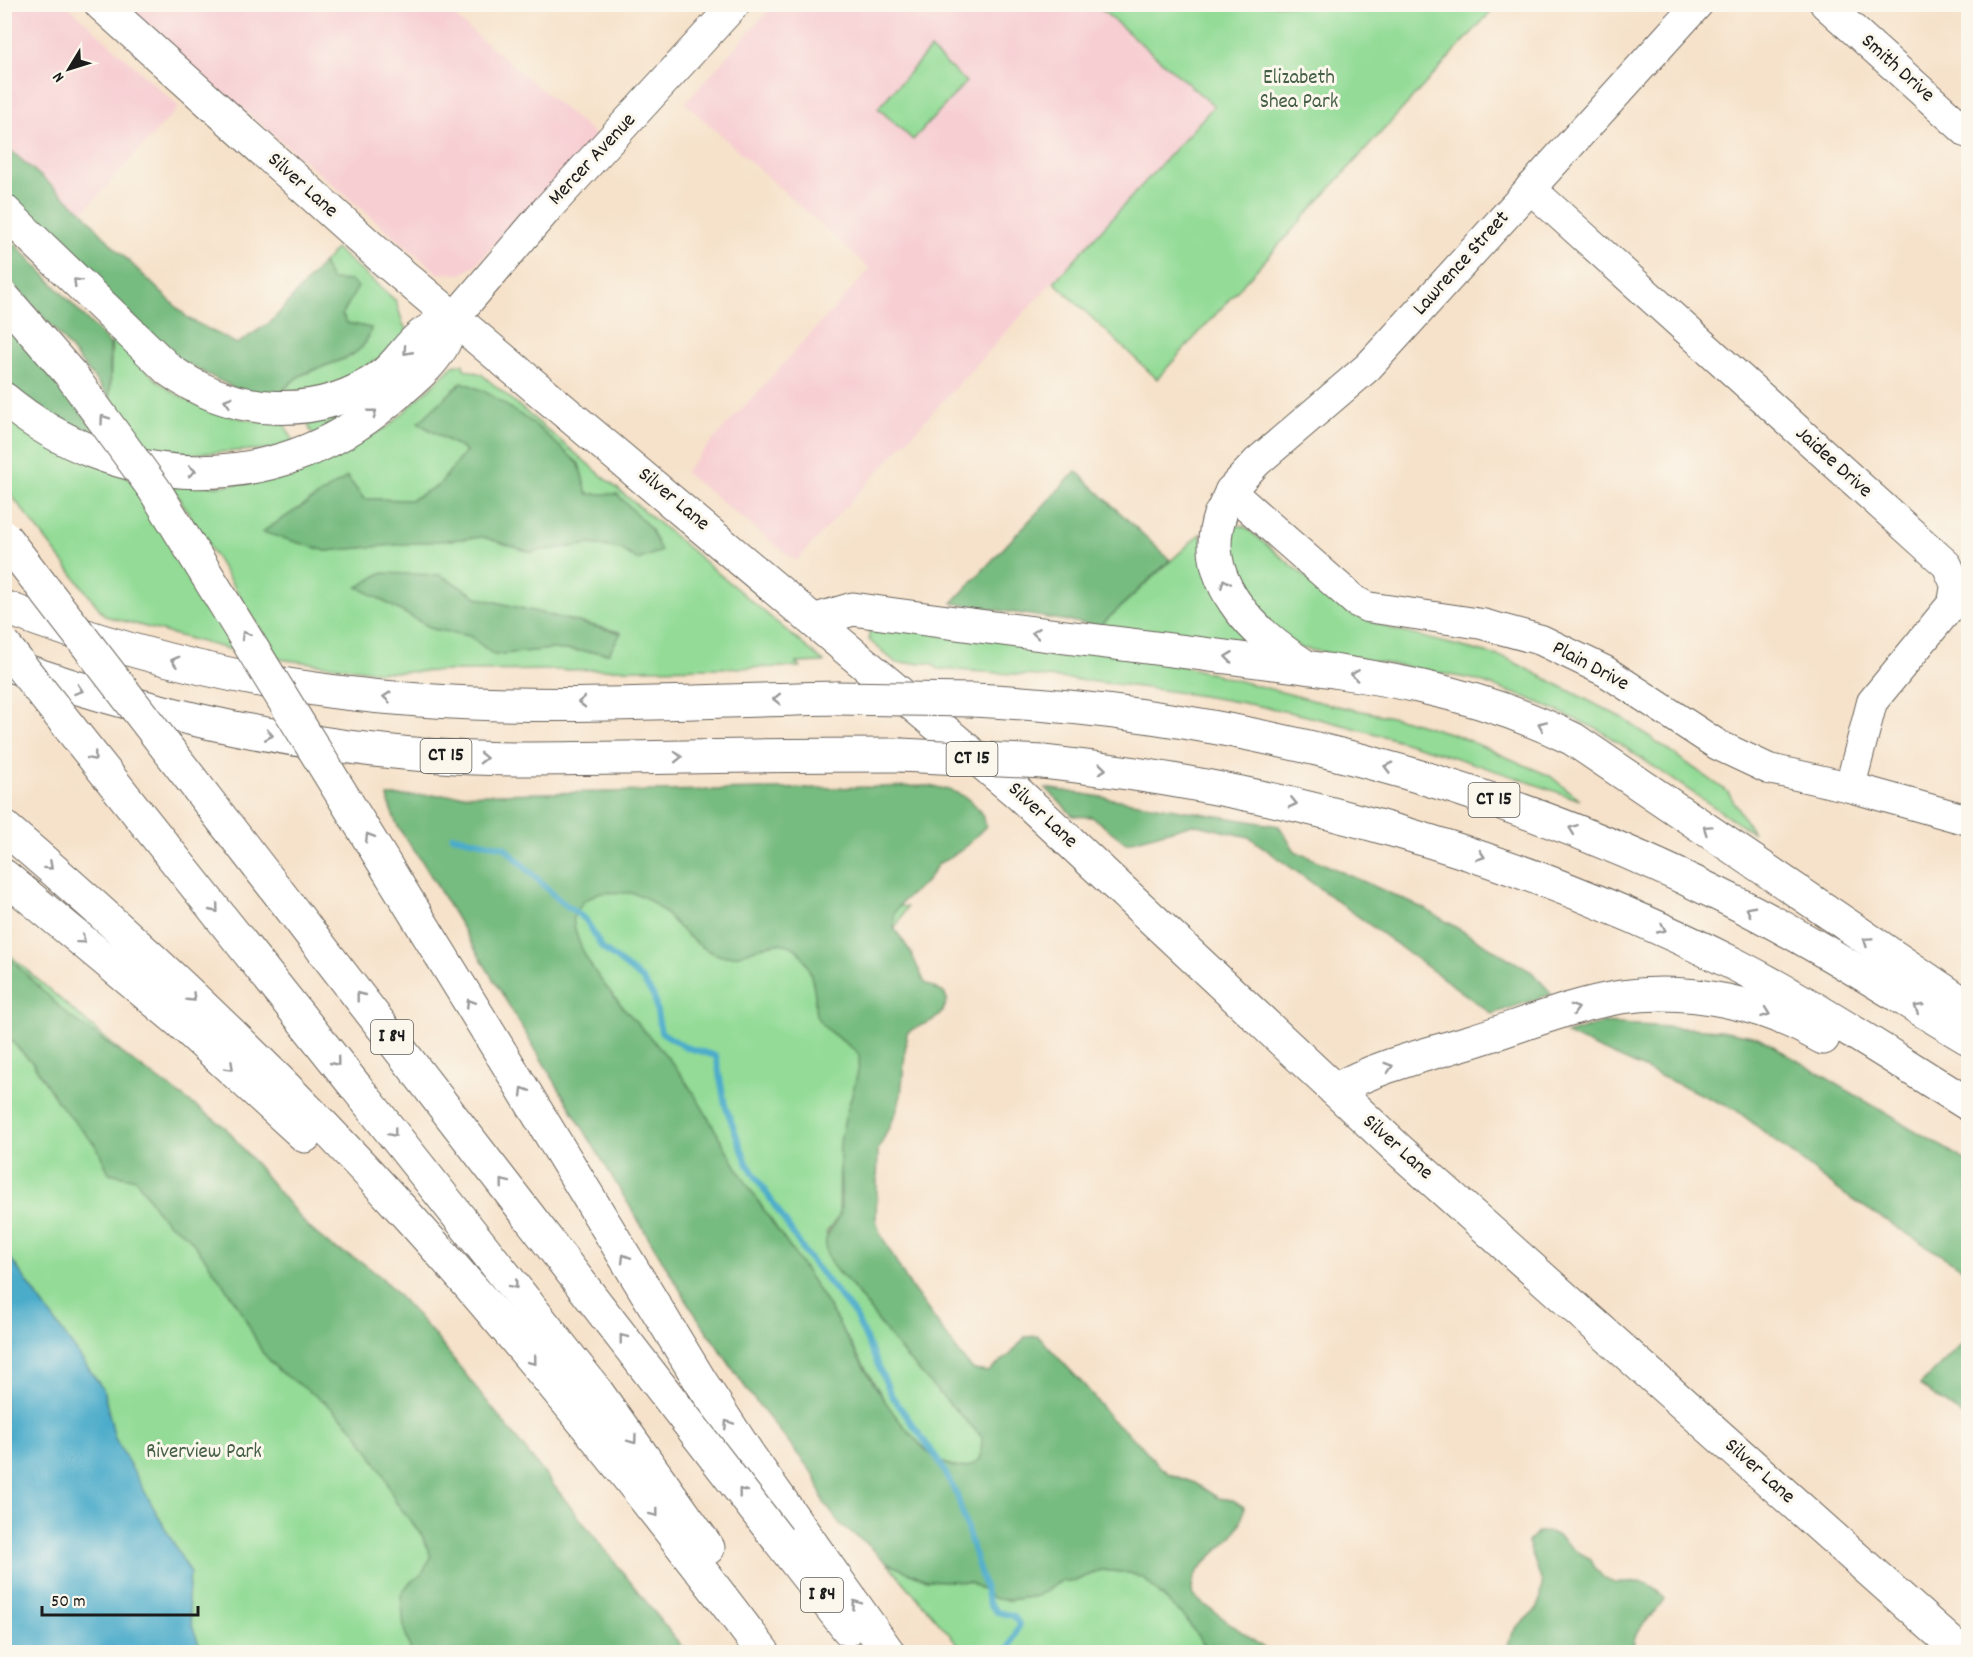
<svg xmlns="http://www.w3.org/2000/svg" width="1973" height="1657" viewBox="0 0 1973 1657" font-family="Dekko,sans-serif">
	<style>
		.built { fill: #f7cfd3 }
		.green { fill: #93db96; stroke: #587c59; stroke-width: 1.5; fill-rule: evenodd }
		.forest { fill: #76bb7f; stroke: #496c4e; stroke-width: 1.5; fill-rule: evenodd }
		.water { fill: #4bacca; stroke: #346473; stroke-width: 1.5 }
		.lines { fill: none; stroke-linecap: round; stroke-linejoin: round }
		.stream { stroke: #4bacca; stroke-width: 6 }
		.minor-casing { stroke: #686159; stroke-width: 32 }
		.major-casing { stroke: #686159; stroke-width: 35 }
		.highway-casing { stroke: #686159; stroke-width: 35 }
		.minor { stroke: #fff; stroke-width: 30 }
		.major { stroke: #fff; stroke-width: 33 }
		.highway { stroke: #fff; stroke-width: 33 }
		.highway-bridge-casing { stroke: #686159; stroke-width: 35; stroke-linecap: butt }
		.highway-bridge { stroke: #fff; stroke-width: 33 }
		.oneway { stroke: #999 }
		.labels { text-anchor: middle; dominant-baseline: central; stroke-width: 6; stroke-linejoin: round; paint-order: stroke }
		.shield { fill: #fbf7ec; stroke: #5f5e5a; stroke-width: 1.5 }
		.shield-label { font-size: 20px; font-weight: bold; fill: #1c1c1c }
		.street-label { font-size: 21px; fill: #1c1c1c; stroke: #fbf7ec }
		.park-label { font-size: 21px; fill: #465f47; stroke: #fbf7ec }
	</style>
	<rect width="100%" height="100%" fill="#fbf7ec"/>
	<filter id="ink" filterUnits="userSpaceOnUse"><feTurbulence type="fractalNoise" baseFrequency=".0167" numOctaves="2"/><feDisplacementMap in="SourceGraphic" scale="12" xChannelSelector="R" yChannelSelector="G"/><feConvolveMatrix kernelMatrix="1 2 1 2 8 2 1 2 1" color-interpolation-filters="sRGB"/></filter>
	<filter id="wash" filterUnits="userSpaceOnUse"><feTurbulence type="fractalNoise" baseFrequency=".008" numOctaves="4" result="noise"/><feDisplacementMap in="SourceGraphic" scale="24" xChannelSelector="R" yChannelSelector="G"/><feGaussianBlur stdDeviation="1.35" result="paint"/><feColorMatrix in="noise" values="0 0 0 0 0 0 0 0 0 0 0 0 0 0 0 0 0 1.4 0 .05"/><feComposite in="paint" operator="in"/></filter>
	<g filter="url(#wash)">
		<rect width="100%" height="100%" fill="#f6e2ca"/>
		<g class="built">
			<path d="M145,4L441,5L599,138L474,266L462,274L438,273L133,17Z"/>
			<path d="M5,5H67L179,107L83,212L5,145Z"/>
			<path d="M773,5H1096L1214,106L796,561L684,472L870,269L685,103Z"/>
		</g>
		<g class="green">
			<path d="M1096,5H1497L1157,379L1054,282L1214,106Z"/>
			<path d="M930,49L966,82L913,140L878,108Z"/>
			<path d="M336,249L396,301L403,324L409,332L395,349L336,385L278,395L299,376L352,356L371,328L347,323L342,315L351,281L331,280L323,263Z"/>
			<path d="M112,336C129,352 144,370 162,384C196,411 242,421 284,424L293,440L286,448L176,455L149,452L110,398Z"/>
			<path d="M463,364L464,369L481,374L824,662L796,663L800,667L380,672L279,659L169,482L218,486L283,478L333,456L389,426L453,366ZM419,422L533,423L579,464L587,494L638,560L621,549L591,544L530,552L483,537L326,551L347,477L364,499L411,500L439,485L466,451ZM440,575L479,598L620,632L609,653L551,649L494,655L470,636L433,629L358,587Z"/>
			<path d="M366,402L314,436L309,428L308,420Z"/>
			<path d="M4,417L130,478L239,652L105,616L5,487Z"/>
			<path d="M1238,525L1245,527L1351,614L1398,631L1506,658L1624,719L1728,792L1753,833L1599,730L1530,699L1472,679L1300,648L1273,627L1229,569L1230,531Z"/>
			<path d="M1200,534L1245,637L1232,641L1100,626Z"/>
			<path d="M878,621L1145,656L1327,704L1406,720L1456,735L1550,776L1580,800C1487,767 1394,736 1298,714C1180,688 1059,676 938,669L931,663H896L869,640V632Z"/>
			<path d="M462,846L598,868L907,907L868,976L917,1016L840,1144L839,1216L826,1233L837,1272L849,1282L904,1355L982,1437L981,1458L972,1467L964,1470L939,1461L915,1439L891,1411L825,1301L748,1186Z"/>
			<path d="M5,951L138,1067L633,1652H5Z"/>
			<path d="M887,1563L927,1580L970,1582L995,1599L1009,1600L1037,1596L1061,1581H1075L1101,1570L1130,1573L1143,1578L1185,1618L1209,1652H965Z"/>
		</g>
		<g class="forest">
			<path d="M4,145L83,212L112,245L189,319L237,344L271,322L323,263L331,280L351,281L358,287L342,315L347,323L371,328C365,363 325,361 300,376C292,380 285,389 278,395H248L173,357L5,195Z"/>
			<path d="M4,232L110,344V398L56,331L5,275Z"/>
			<path d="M4,320L100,435C62,426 35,405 5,382Z"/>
			<path d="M462,382L486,392L533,423L579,464L587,494H617L650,528L661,551L638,560L621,549L591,544L530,552L483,537L326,551L262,532L347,477L364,499L411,500L439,485L466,451L418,423Z"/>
			<path d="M1076,471L1170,560L1100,626L952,603Z"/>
			<path d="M381,573L440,575L479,598L621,633L609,653L551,649L494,655L470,636L433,629L358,587Z"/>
			<path d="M927,786C953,788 979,798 986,826L962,850L938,864L927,881L903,901L894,913V928L910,951L925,983L944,993L947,999C942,1025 922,1021 907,1033L901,1095L896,1113L878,1150L876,1220L880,1233L907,1281L964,1360L974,1370L988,1372L1011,1354L1025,1337L1038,1336L1085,1386L1110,1418L1141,1445L1158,1465L1169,1474L1195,1483L1218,1498L1233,1500L1244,1507C1242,1549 1184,1560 1193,1596L1269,1652H1209L1185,1618L1143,1578L1130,1573L1101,1570L1075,1581H1061L1037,1596L1009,1600L995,1599L970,1582L927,1580L887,1563L865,1542L841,1525L824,1503L815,1476L750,1394L691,1308L422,861C407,841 391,822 388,796ZM598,893C610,893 627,891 639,895C666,905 686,945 718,955C744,963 768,933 793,947C807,955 813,980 815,995C815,1001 814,1012 817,1017C825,1034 857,1047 859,1056C862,1072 841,1122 840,1144C838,1161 844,1205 839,1217C832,1232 822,1233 827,1254C830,1268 843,1275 851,1285C869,1308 885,1332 904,1354C928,1383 956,1410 982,1437L981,1458C959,1481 932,1458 914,1438C877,1398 854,1347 825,1301C801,1261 772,1224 747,1184C722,1145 702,1101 673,1064C641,1022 578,972 573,917L584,901Z"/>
			<path d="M1046,788L1279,826L1295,851L1425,909L1532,972L1552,994L1492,1014L1249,837L1193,824L1126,843L1092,817L1073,816Z"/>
			<path d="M4,953L69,1016L225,1127L307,1226L332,1247L360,1261L382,1278L431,1331L686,1652H411L404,1628L401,1595L409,1583L421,1575L431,1557L423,1537L395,1501L384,1475L356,1431L325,1402L279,1371L262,1352L239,1307L204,1257L187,1235L169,1224L159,1214L136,1179L109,1173L97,1147L59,1104L32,1062L7,1037L4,1032Z"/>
			<path d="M1602,1023L1719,1030L1758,1037L1968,1162V1272L1845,1195L1736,1110L1566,1034Z"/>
			<path d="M1968,1338V1420L1920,1385Z"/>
			<path d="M1538,1532C1559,1531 1558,1537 1573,1549C1579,1553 1584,1554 1589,1559C1593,1564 1598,1572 1603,1577C1624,1594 1642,1567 1665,1599C1654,1619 1630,1627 1634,1652H1503L1514,1631L1535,1611L1541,1598L1542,1583L1528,1542Z"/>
		</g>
		<path class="water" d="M4,1249L103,1389L115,1438L190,1573L188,1601L192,1625L202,1652H5Z"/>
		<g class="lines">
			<path class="stream" d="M452,836L504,847L558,899L586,920L602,948L642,979L654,997L661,1032L685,1047L716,1056L725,1105L747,1163L808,1257L855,1315L892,1396L939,1461L957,1495L989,1603L997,1612L1014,1616L1019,1624L1008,1652"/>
		</g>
	</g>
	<g filter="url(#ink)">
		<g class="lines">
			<defs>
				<g id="minor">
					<path d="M1825,4L1968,133"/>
					<path d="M1530,188L1947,565L1956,585L1953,603L1872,702L1850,787"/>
					<path d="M454,318L548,208L735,4"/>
					<path d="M1230,491L1355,601L1367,607L1482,624L1541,640L1605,671L1718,745L1769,769L1850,787L1968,820"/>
					<path d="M1222,509L1230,491L1257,462L1368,367L1698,4"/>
				</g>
				<path id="major" d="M101,4L387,262L1017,792L1399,1150L1961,1652"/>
				<g id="highway">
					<path d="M4,211L169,370C233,416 318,422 383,375C398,364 407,346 422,335C431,328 444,323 454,318"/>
					<path d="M4,399C117,493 274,498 387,402C404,387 427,370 439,351C446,342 449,329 454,318"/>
					<path d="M1220,515C1198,579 1253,633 1302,664"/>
					<path d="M4,607C136,658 278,691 419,700C557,710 697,701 836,698"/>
					<path d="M816,620L853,609C977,627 1102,641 1226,657C1349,673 1460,683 1573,739L1968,1007"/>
					<path d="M12,666C156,717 302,748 455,757C512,761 570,758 627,758C718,756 809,755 900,755"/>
					<path d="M973,700C1235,712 1494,782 1728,899C1811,940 1889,991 1968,1038"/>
					<path d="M1043,762C1289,789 1516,854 1736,965C1816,1006 1892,1057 1968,1104"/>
					<path d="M4,827C145,948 282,1077 407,1215C533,1354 650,1502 763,1652"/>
					<path d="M4,876L179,1021L305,1136"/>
					<path d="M501,1053L701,1382L748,1454L888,1652"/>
					<path d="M356,1087L594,1388L708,1548"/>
					<path d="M1335,1090C1377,1066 1426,1055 1472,1041C1521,1026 1571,1005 1621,997C1690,987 1763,1003 1823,1038"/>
					<path d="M778,1539L848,1629"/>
				</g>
			</defs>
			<use href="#minor" class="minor-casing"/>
			<use href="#major" class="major-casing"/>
			<use href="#highway" class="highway-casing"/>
			<use href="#minor" class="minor"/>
			<use href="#major" class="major"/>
			<use href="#highway" class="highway"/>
			<defs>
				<g id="highway-bridge">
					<path d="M4,298L71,375L154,489L501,1053"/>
					<path d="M4,537L778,1539"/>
					<path d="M4,645L356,1087"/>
					<path d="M836,698L973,700"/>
					<path d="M900,755L1043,762"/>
				</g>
			</defs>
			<use href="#highway-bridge" class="highway-bridge-casing"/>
			<use href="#highway-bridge" class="highway-bridge"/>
		</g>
		<defs><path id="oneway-chevron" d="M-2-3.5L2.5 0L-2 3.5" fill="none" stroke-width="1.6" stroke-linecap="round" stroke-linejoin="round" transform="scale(1.5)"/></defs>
		<g class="oneway">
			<use href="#oneway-chevron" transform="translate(77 282) rotate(-135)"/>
			<use href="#oneway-chevron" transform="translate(407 351) rotate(132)"/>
			<use href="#oneway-chevron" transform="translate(228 401) rotate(-164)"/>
			<use href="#oneway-chevron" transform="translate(373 413) rotate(-38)"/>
			<use href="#oneway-chevron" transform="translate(104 419) rotate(-126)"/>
			<use href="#oneway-chevron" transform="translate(192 471) rotate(1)"/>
			<use href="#oneway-chevron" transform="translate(1225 583) rotate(-113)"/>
			<use href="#oneway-chevron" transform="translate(1036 633) rotate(-173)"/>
			<use href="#oneway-chevron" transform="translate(245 635) rotate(-121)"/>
			<use href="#oneway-chevron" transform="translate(1229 657) rotate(-173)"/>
			<use href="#oneway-chevron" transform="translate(175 661) rotate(-165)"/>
			<use href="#oneway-chevron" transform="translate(1355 675) rotate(-172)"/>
			<use href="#oneway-chevron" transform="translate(79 690) rotate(19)"/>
			<use href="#oneway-chevron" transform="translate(387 697) rotate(-175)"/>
			<use href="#oneway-chevron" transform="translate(777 699) rotate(179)"/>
			<use href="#oneway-chevron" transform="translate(582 702) rotate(179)"/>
			<use href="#oneway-chevron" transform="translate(1542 725) rotate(-156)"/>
			<use href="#oneway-chevron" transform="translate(269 735) rotate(10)"/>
			<use href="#oneway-chevron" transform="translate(93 757) rotate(51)"/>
			<use href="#oneway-chevron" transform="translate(678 757) rotate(-1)"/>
			<use href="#oneway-chevron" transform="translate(483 758) rotate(1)"/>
			<use href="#oneway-chevron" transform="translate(1388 767) rotate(-165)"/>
			<use href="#oneway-chevron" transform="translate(1102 769) rotate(6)"/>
			<use href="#oneway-chevron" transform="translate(1293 803) rotate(13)"/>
			<use href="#oneway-chevron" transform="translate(1573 829) rotate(-159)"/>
			<use href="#oneway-chevron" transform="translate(1707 829) rotate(-145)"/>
			<use href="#oneway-chevron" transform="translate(369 837) rotate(-121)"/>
			<use href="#oneway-chevron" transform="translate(1481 856) rotate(19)"/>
			<use href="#oneway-chevron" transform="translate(49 866) rotate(42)"/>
			<use href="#oneway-chevron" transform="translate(215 909) rotate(51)"/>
			<use href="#oneway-chevron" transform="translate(1750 910) rotate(-152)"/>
			<use href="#oneway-chevron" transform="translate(1662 929) rotate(25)"/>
			<use href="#oneway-chevron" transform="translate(82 940) rotate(40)"/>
			<use href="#oneway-chevron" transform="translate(1867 941) rotate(-146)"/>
			<use href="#oneway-chevron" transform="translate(360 996) rotate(-128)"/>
			<use href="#oneway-chevron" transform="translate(192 998) rotate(44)"/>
			<use href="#oneway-chevron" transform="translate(470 1003) rotate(-121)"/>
			<use href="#oneway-chevron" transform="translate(1918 1008) rotate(-149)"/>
			<use href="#oneway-chevron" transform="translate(1575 1009) rotate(-16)"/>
			<use href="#oneway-chevron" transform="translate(1766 1013) rotate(20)"/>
			<use href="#oneway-chevron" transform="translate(336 1062) rotate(51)"/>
			<use href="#oneway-chevron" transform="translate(230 1067) rotate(43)"/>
			<use href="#oneway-chevron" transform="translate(1389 1067) rotate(-17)"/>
			<use href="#oneway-chevron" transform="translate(524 1091) rotate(-121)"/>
			<use href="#oneway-chevron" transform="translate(393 1133) rotate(51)"/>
			<use href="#oneway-chevron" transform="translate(504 1183) rotate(-128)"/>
			<use href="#oneway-chevron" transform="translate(625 1258) rotate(-121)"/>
			<use href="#oneway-chevron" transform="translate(514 1285) rotate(51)"/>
			<use href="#oneway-chevron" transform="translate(623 1338) rotate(-128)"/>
			<use href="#oneway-chevron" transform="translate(533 1361) rotate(51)"/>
			<use href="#oneway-chevron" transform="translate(728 1424) rotate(-123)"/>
			<use href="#oneway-chevron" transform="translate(633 1440) rotate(54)"/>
			<use href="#oneway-chevron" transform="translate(742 1492) rotate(-128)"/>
			<use href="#oneway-chevron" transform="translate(655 1513) rotate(52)"/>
			<use href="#oneway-chevron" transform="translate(856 1604) rotate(-125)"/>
		</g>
	</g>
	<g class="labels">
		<g class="shield">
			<rect x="420.5" y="739" width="51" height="34" rx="4.5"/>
			<rect x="946.5" y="742" width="51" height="34" rx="4.5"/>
			<rect x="1468.5" y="783" width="51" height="34" rx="4.5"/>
			<rect x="371" y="1020" width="42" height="34" rx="4.5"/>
			<rect x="801" y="1578" width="42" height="34" rx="4.5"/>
		</g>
		<g class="shield-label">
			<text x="446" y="756">CT 15</text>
			<text x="972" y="759">CT 15</text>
			<text x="1494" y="800">CT 15</text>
			<text x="392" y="1037">I 84</text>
			<text x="822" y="1595">I 84</text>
		</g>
		<g class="street-label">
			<text transform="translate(1897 69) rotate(42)">Smith Drive</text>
			<text transform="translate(593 160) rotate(-47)">Mercer Avenue</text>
			<text transform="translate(302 186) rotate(42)">Silver Lane</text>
			<text transform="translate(1462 264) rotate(-48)">Lawrence Street</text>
			<text transform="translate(1833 463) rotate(42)">Jaidee Drive</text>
			<text transform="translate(673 500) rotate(40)">Silver Lane</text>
			<text transform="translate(1590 667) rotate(28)">Plain Drive</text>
			<text transform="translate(1042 816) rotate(43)">Silver Lane</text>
			<text transform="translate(1397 1148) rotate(42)">Silver Lane</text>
			<text transform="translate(1759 1472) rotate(42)">Silver Lane</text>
		</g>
		<g class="park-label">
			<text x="1299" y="79">Elizabeth<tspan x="1299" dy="24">Shea Park</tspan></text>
			<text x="204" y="1453">Riverview Park</text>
		</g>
	</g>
	<rect width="1973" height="1657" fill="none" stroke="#fbf7ec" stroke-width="24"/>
	<g transform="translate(69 69) rotate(232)" stroke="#fbf7ec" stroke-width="4.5" paint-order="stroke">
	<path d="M0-4.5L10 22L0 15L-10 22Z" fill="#1c1c1c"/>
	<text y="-9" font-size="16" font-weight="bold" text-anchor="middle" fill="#1c1c1c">N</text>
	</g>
	<path d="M42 1606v9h156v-9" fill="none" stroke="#1c1c1c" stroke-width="3"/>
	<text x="51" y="1606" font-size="18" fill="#1c1c1c" stroke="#fbf7ec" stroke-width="4.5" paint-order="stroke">50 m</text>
</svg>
